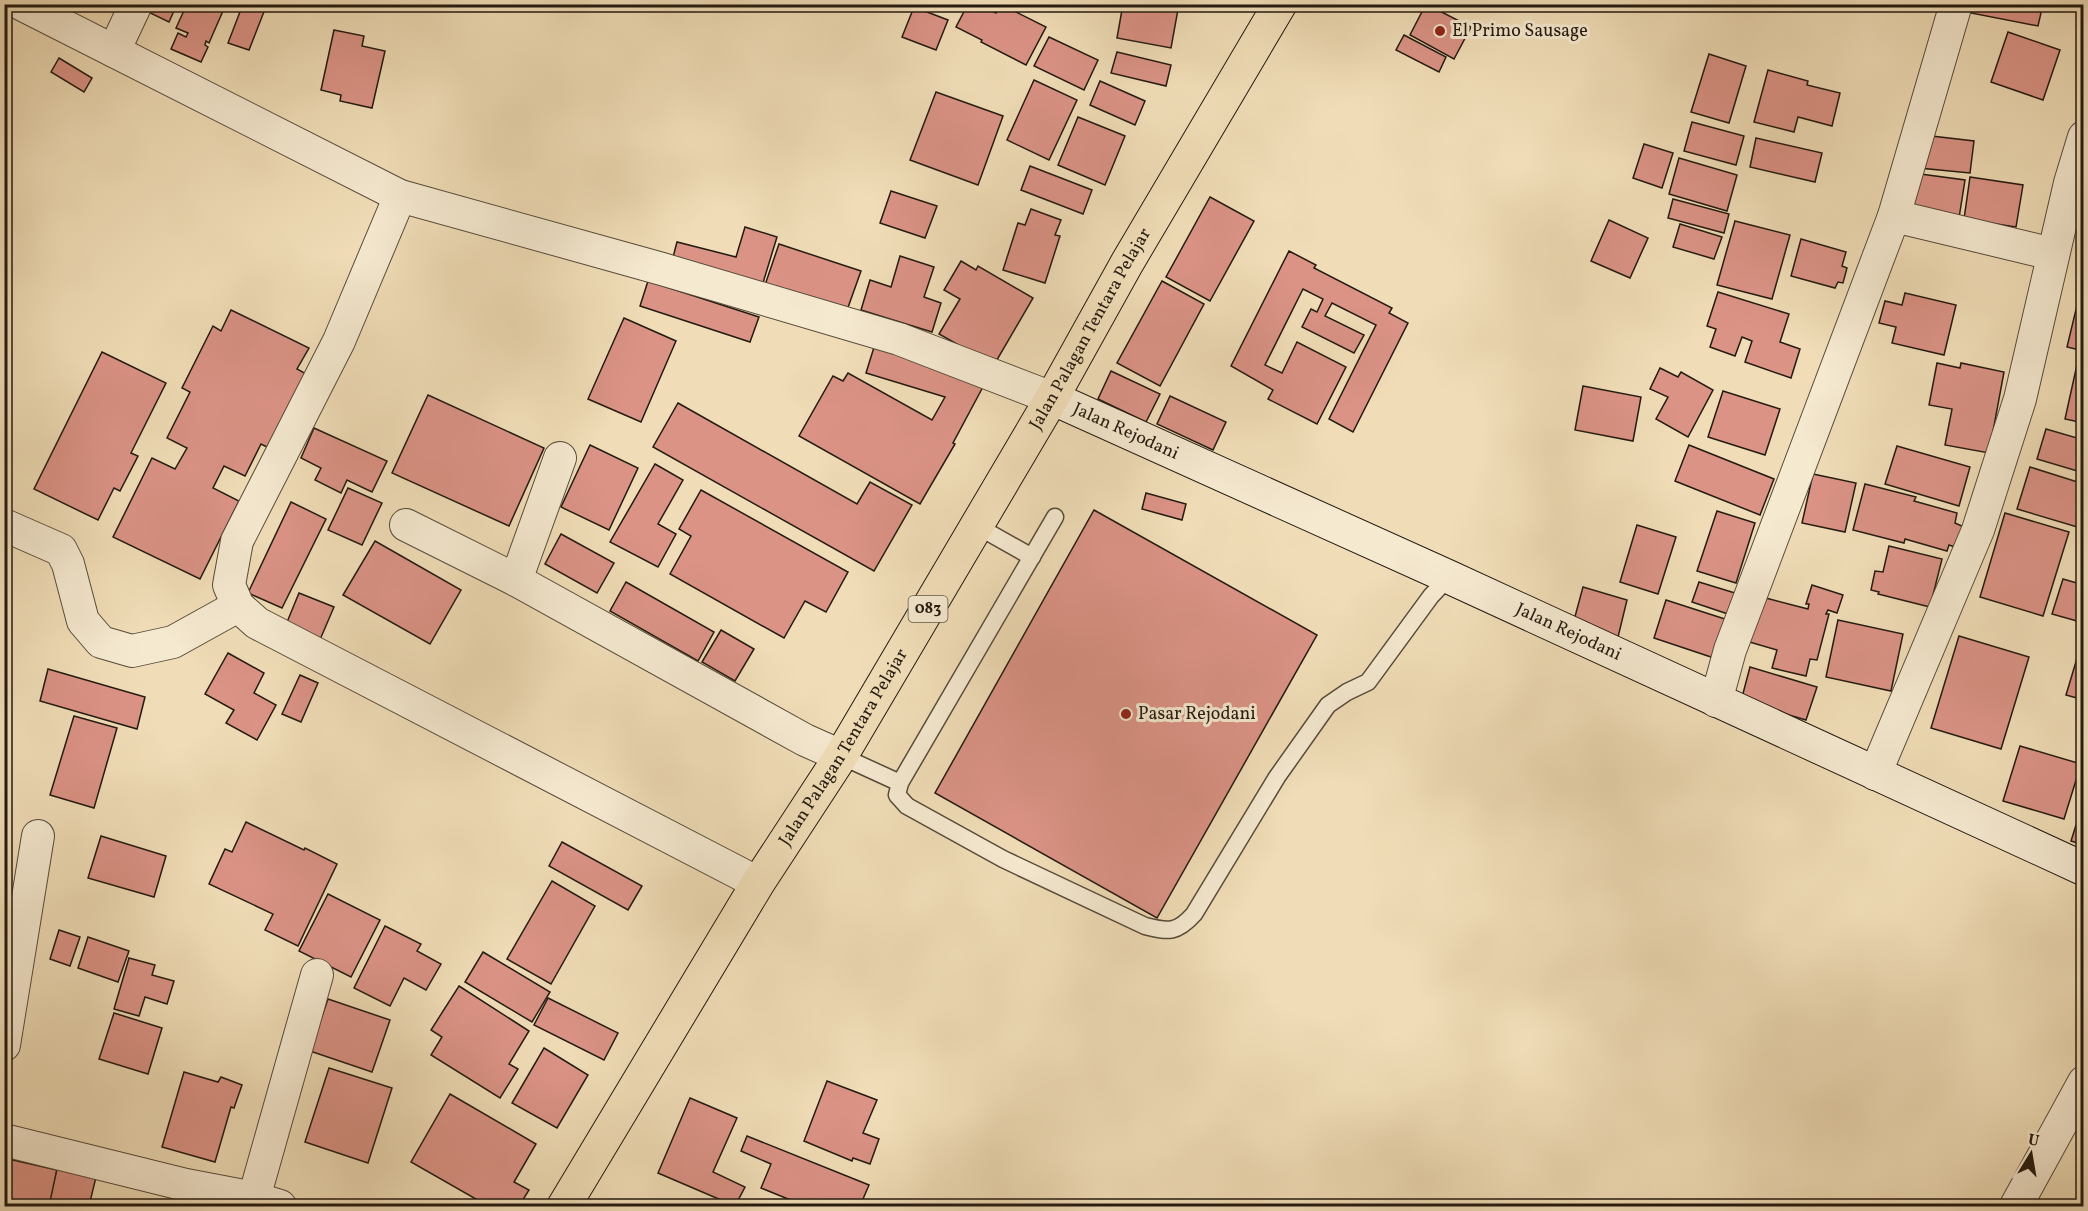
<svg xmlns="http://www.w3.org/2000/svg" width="2088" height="1211" viewBox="0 0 2088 1211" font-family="Vollkorn,serif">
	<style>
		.building { fill: #db9386; stroke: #231a11; stroke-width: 1.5 }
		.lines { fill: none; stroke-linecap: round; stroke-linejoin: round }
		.service-casing { stroke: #564b3a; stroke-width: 19 }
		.minor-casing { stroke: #564b3a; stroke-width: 34 }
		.secondary-casing { stroke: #231a11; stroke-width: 35 }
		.primary-casing { stroke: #231a11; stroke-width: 35 }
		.service { stroke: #f5e9d0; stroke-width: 16 }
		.minor { stroke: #f5e9d0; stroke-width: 32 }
		.secondary { stroke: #f5e9d0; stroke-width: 33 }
		.primary { stroke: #f0ddb7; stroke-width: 33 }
		.poi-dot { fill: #8f2418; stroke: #f5e9d0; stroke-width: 2 }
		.labels { text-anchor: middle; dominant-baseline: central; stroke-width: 6; stroke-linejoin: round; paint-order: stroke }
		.shield { fill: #f5e9d0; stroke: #62584a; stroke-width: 1.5 }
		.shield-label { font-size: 16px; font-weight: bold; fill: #231a11 }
		.poi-label { font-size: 18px; fill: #231a11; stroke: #f5e9d0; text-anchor: start }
		.street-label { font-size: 18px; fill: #231a11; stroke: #f5e9d0 }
	</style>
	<rect width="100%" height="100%" fill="#f0ddb7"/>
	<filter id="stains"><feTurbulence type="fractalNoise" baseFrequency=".00333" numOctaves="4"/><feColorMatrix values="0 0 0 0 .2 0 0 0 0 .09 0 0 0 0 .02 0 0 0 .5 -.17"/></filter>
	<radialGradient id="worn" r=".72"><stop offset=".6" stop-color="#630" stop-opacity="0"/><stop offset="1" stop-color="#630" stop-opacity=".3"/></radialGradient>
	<g class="building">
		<path d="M149,4H177L169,22L146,11Z"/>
		<path d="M187,4H226L209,43L206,41L205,45L208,47L201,62L171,49L178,33L186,37L188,33L176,28Z"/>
		<path d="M243,4H267L249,50L228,43Z"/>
		<path d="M968,4H978L996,13L1000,4L1046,27L1026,65L981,42L982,40L956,27Z"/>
		<path d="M1123,4H1179L1171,48L1117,38Z"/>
		<path d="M1426,4L1471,27L1454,59L1410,35Z"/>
		<path d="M1973,4H2043L2038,26L1971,13Z"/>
		<path d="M914,7L948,20L936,50L902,37Z"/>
		<path d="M334,30L364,36L362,46L385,51L372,108L340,101L341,95L321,90Z"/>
		<path d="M2008,32L2060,50L2043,100L1991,82Z"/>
		<path d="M1404,35L1446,57L1439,72L1396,50Z"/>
		<path d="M1049,37L1098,60L1084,90L1034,66Z"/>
		<path d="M1117,52L1171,65L1166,86L1111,73Z"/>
		<path d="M1709,54L1746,66L1729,123L1691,112Z"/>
		<path d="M59,58L92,78L84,92L51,72Z"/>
		<path d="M1768,70L1808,81L1807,85L1840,93L1832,126L1798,117L1794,132L1754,122Z"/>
		<path d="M1034,80L1077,100L1049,160L1007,140Z"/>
		<path d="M1100,81L1145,101L1135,125L1090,105Z"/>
		<path d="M936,92L1003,116L978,185L910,160Z"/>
		<path d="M1078,117L1125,136L1105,185L1058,165Z"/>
		<path d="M1692,122L1744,136L1736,165L1684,151Z"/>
		<path d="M1923,135L1974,141L1970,173L1919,168Z"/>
		<path d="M1756,138L1822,153L1815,182L1750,167Z"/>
		<path d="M1644,144L1673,153L1662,188L1633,178Z"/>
		<path d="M1679,158L1737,175L1727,211L1669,194Z"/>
		<path d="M1030,166L1092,190L1083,214L1021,190Z"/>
		<path d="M1913,173L1965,180L1959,218L1908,210Z"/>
		<path d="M1970,177L2023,185L2016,227L1964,219Z"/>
		<path d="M891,191L937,206L925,238L880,223Z"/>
		<path d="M1210,197L1254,221L1210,301L1166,277Z"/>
		<path d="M1673,199L1729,214L1724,233L1668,218Z"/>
		<path d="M1031,209L1061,220L1055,235L1060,236L1045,283L1003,270L1018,223L1025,225Z"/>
		<path d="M1609,220L1648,238L1630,278L1591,261Z"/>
		<path d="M1735,221L1790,235L1772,299L1717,285Z"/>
		<path d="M1680,224L1722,237L1714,259L1673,247Z"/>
		<path d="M745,227L777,237L762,286L672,261L677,242L736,257Z"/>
		<path d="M1801,239L1846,252L1842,266L1847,268L1843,283L1838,282L1835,288L1791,276Z"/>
		<path d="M779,244L861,271L846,313L765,285Z"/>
		<path d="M1289,251L1316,265L1314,268L1392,308L1389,313L1408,323L1353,432L1329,419L1376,325L1332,303L1325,316L1364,335L1354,353L1302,327L1311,309L1317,312L1323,299L1303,289L1265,365L1282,373L1297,342L1346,367L1317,424L1268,399L1273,390L1231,366Z"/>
		<path d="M900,256L934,267L924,297L941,303L932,332L861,310L870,280L891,287Z"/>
		<path d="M961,261L976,270L978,266L1033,298L994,365L939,334L960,299L944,290Z"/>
		<path d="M648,281L759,317L750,342L640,306Z"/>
		<path d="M1162,281L1204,304L1160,386L1117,363Z"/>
		<path d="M1718,292L1789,314L1780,342L1800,349L1791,378L1745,362L1752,341L1742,337L1735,356L1710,347L1716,329L1707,326Z"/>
		<path d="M1905,293L1956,305L1944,355L1892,343L1896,327L1879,323L1885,301L1902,305Z"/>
		<path d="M2078,301L2084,302V351L2067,347Z"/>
		<path d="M231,310L309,348L297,369L308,375L271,449L261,444L245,476L224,466L213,488L239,501L200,579L113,537L152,458L175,469L187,448L167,438L190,392L182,388L213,326L221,331Z"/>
		<path d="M624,318L676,341L641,422L588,399Z"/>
		<path d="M875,344L984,385L953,443L955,444L920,504L799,436L833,376L843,381L848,373L932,420L945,397L866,373Z"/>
		<path d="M102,352L166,383L131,453L138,456L120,491L114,488L98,520L34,489Z"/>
		<path d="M2078,360L2084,362V423L2065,419Z"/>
		<path d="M1937,363L1960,368L1961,363L2004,372L1989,453L1945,445L1952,409L1929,405Z"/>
		<path d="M1660,368L1678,377L1681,372L1713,390L1688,437L1656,419L1668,397L1650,389Z"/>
		<path d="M1111,371L1160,394L1146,422L1098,399Z"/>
		<path d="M1583,386L1641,397L1633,441L1575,430Z"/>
		<path d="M1723,391L1780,409L1765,455L1708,437Z"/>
		<path d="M428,395L544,448L509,526L392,473Z"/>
		<path d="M1170,396L1226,422L1213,450L1157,424Z"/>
		<path d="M678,403L857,504L870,482L912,505L874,571L653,447Z"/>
		<path d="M314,428L387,461L372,492L347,480L341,493L315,480L321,468L301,458Z"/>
		<path d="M2046,429L2084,440V473L2037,459Z"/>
		<path d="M590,445L638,468L609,530L561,507Z"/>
		<path d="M1689,445L1774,479L1760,515L1675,481Z"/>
		<path d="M1897,446L1970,467L1959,506L1885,484Z"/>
		<path d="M655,464L683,480L658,524L676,534L658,567L610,542Z"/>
		<path d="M2030,467L2084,484V529L2017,509Z"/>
		<path d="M1813,474L1856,483L1845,532L1802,523Z"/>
		<path d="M1865,484L1916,497L1914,501L1957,513L1955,523L1964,527L1958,548L1949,545L1947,551L1905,539L1904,543L1853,530Z"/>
		<path d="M348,488L382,503L362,545L328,530Z"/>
		<path d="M701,490L848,572L826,612L805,601L784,638L670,574L691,536L679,529Z"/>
		<path d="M1146,493L1186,504L1182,520L1142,509Z"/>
		<path d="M291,502L326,519L282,608L248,593Z"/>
		<path d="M1094,510L1317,635L1157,918L935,793Z"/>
		<path d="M1717,511L1755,523L1736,583L1697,571Z"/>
		<path d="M2005,513L2069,532L2043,616L1980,597Z"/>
		<path d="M1637,525L1676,537L1658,594L1620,582Z"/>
		<path d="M561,534L614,563L597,593L545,564Z"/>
		<path d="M375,541L461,590L430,644L343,595Z"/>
		<path d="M1889,546L1942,559L1930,607L1878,594L1879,592L1871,590L1875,571L1883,572Z"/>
		<path d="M2063,579L2084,585V623L2052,614Z"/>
		<path d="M626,582L714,632L698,661L610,611Z"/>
		<path d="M1699,582L1735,593L1728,614L1692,602Z"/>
		<path d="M1812,585L1843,595L1837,613L1828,610L1826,614H1829L1817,660L1810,659L1806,676L1772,668L1777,650L1746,641L1758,596L1808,609L1809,604H1806Z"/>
		<path d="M1583,587L1627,600L1618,637L1573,624Z"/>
		<path d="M299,593L334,607L319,642L285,627Z"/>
		<path d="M1666,600L1728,620L1714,658L1654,638Z"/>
		<path d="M1838,620L1903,634L1891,691L1826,677Z"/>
		<path d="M721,630L754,649L735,681L702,662Z"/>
		<path d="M1959,636L2029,657L2001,749L1931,728Z"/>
		<path d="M2081,645L2084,646V700L2066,695Z"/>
		<path d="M228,653L264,673L254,693L276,705L257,740L226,723L234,710L205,694Z"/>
		<path d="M1750,667L1817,687L1806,720L1741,701Z"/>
		<path d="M48,669L145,697L137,729L40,701Z"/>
		<path d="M300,675L318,683L301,722L282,714Z"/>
		<path d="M74,716L117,728L94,808L50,795Z"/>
		<path d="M2020,746L2081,764L2064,819L2003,801Z"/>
		<path d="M2084,800V845L2071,841Z"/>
		<path d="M246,822L304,850L305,848L337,864L298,946L265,930L273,914L209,884L225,849L232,852Z"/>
		<path d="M101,836L166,856L154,897L88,878Z"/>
		<path d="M562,842L642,886L628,910L549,866Z"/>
		<path d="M552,881L595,906L551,984L507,959Z"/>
		<path d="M328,894L380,920L351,977L299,951Z"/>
		<path d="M385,926L421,944L417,951L441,964L426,990L404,978L390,1006L354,988Z"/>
		<path d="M59,930L80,937L70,966L50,959Z"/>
		<path d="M88,937L129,951L118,982L78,968Z"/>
		<path d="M483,952L550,992L532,1022L465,982Z"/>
		<path d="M129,958L155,965L152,975L174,981L167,1004L145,997L139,1016L114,1009Z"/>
		<path d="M459,986L529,1031L509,1064L518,1069L500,1098L431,1055L442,1037L431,1030Z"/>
		<path d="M548,998L618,1033L604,1060L534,1025Z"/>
		<path d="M328,999L390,1020L372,1072L310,1051Z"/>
		<path d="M114,1013L162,1028L148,1074L99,1059Z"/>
		<path d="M544,1048L588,1075L557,1128L512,1103Z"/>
		<path d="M329,1068L392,1088L368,1163L305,1142Z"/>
		<path d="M184,1072L218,1082L221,1077L242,1085L234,1108L231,1107L215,1162L162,1147Z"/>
		<path d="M827,1081L877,1100L863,1133L879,1139L870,1164L853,1158L852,1161L804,1141Z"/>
		<path d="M450,1094L536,1144L514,1182L529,1190L519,1206H505L501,1204L500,1206H488L411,1162Z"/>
		<path d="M690,1098L737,1118L713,1172L745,1187L735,1206L658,1173Z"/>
		<path d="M747,1136L869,1185L860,1206H805L761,1188L771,1164L741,1151Z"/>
		<path d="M4,1158L57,1170L50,1206H4Z"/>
		<path d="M57,1169L96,1177L89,1206H49Z"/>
	</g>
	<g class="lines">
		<defs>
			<g id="service">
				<path d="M1055,517L900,783L897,795L907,806L1003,859L1145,926C1169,932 1177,933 1194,914L1277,777L1328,705L1347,692L1368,682L1431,596L1449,577"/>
				<path d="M977,526L1032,557"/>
				<path d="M841,756L900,783"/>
			</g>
			<g id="minor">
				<path d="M21,4L400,196L662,269L899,339L1052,398"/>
				<path d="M114,51L136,4"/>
				<path d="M400,196L339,341L237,541L229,585L238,606L257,623L758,883"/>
				<path d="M1894,216L2053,254"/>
				<path d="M4,525L61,550L68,564L83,621L101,642L132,651L173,642L238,606"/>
				<path d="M406,525L516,580L805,740L841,756"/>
				<path d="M516,580L560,458"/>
				<path d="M1716,701L1730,650L1894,216L1956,4"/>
				<path d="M1875,774L1978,530L2020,399L2070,183L2084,137"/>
				<path d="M4,1045L38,836"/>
				<path d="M4,1140L186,1185L254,1198L280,1206"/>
				<path d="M254,1198L317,975"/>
				<path d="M2016,1206L2084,1082"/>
			</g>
			<g id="secondary">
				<path id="s1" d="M1052,398L1449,577L2084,869"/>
			</g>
			<g id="primary">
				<path id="s2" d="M564,1206L758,883L841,756L1052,398L1127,263L1280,4"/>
			</g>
		</defs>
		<use href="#service" class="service-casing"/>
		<use href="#minor" class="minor-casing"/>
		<use href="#secondary" class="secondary-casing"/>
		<use href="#primary" class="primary-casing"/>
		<use href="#service" class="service"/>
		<use href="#minor" class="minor"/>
		<use href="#secondary" class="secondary"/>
		<use href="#primary" class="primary"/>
	</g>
	<g class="poi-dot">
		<circle cx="1440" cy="31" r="6"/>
		<circle cx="1126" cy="714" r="6"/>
	</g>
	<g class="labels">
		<rect class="shield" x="908.5" y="596" width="39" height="26" rx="4.5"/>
		<g class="shield-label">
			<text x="928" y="609">083</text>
		</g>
		<g class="poi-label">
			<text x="1452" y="31">El Primo Sausage</text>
			<text x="1138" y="714">Pasar Rejodani</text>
		</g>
		<g class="street-label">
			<text stroke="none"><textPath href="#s2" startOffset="1023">Jalan Palagan Tentara Pelajar</textPath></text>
			<text stroke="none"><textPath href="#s1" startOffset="81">Jalan Rejodani</textPath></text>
			<text stroke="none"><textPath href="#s1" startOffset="567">Jalan Rejodani</textPath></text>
			<text stroke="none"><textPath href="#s2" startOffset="537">Jalan Palagan Tentara Pelajar</textPath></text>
		</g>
	</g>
	<rect width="2088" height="1211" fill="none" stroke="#f0ddb7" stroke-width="24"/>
	<rect x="6" y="6" width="2076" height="1199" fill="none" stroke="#231a11" stroke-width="3"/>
	<rect x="12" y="12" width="2064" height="1187" fill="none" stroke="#231a11" stroke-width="1.5"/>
	<g transform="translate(2031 1154) rotate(11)" stroke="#f5e9d0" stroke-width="4.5" paint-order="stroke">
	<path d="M0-4.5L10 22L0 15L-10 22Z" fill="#231a11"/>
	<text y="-9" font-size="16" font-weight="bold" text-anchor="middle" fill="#231a11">U</text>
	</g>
	<rect width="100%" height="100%" filter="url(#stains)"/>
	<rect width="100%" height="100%" fill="url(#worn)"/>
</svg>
